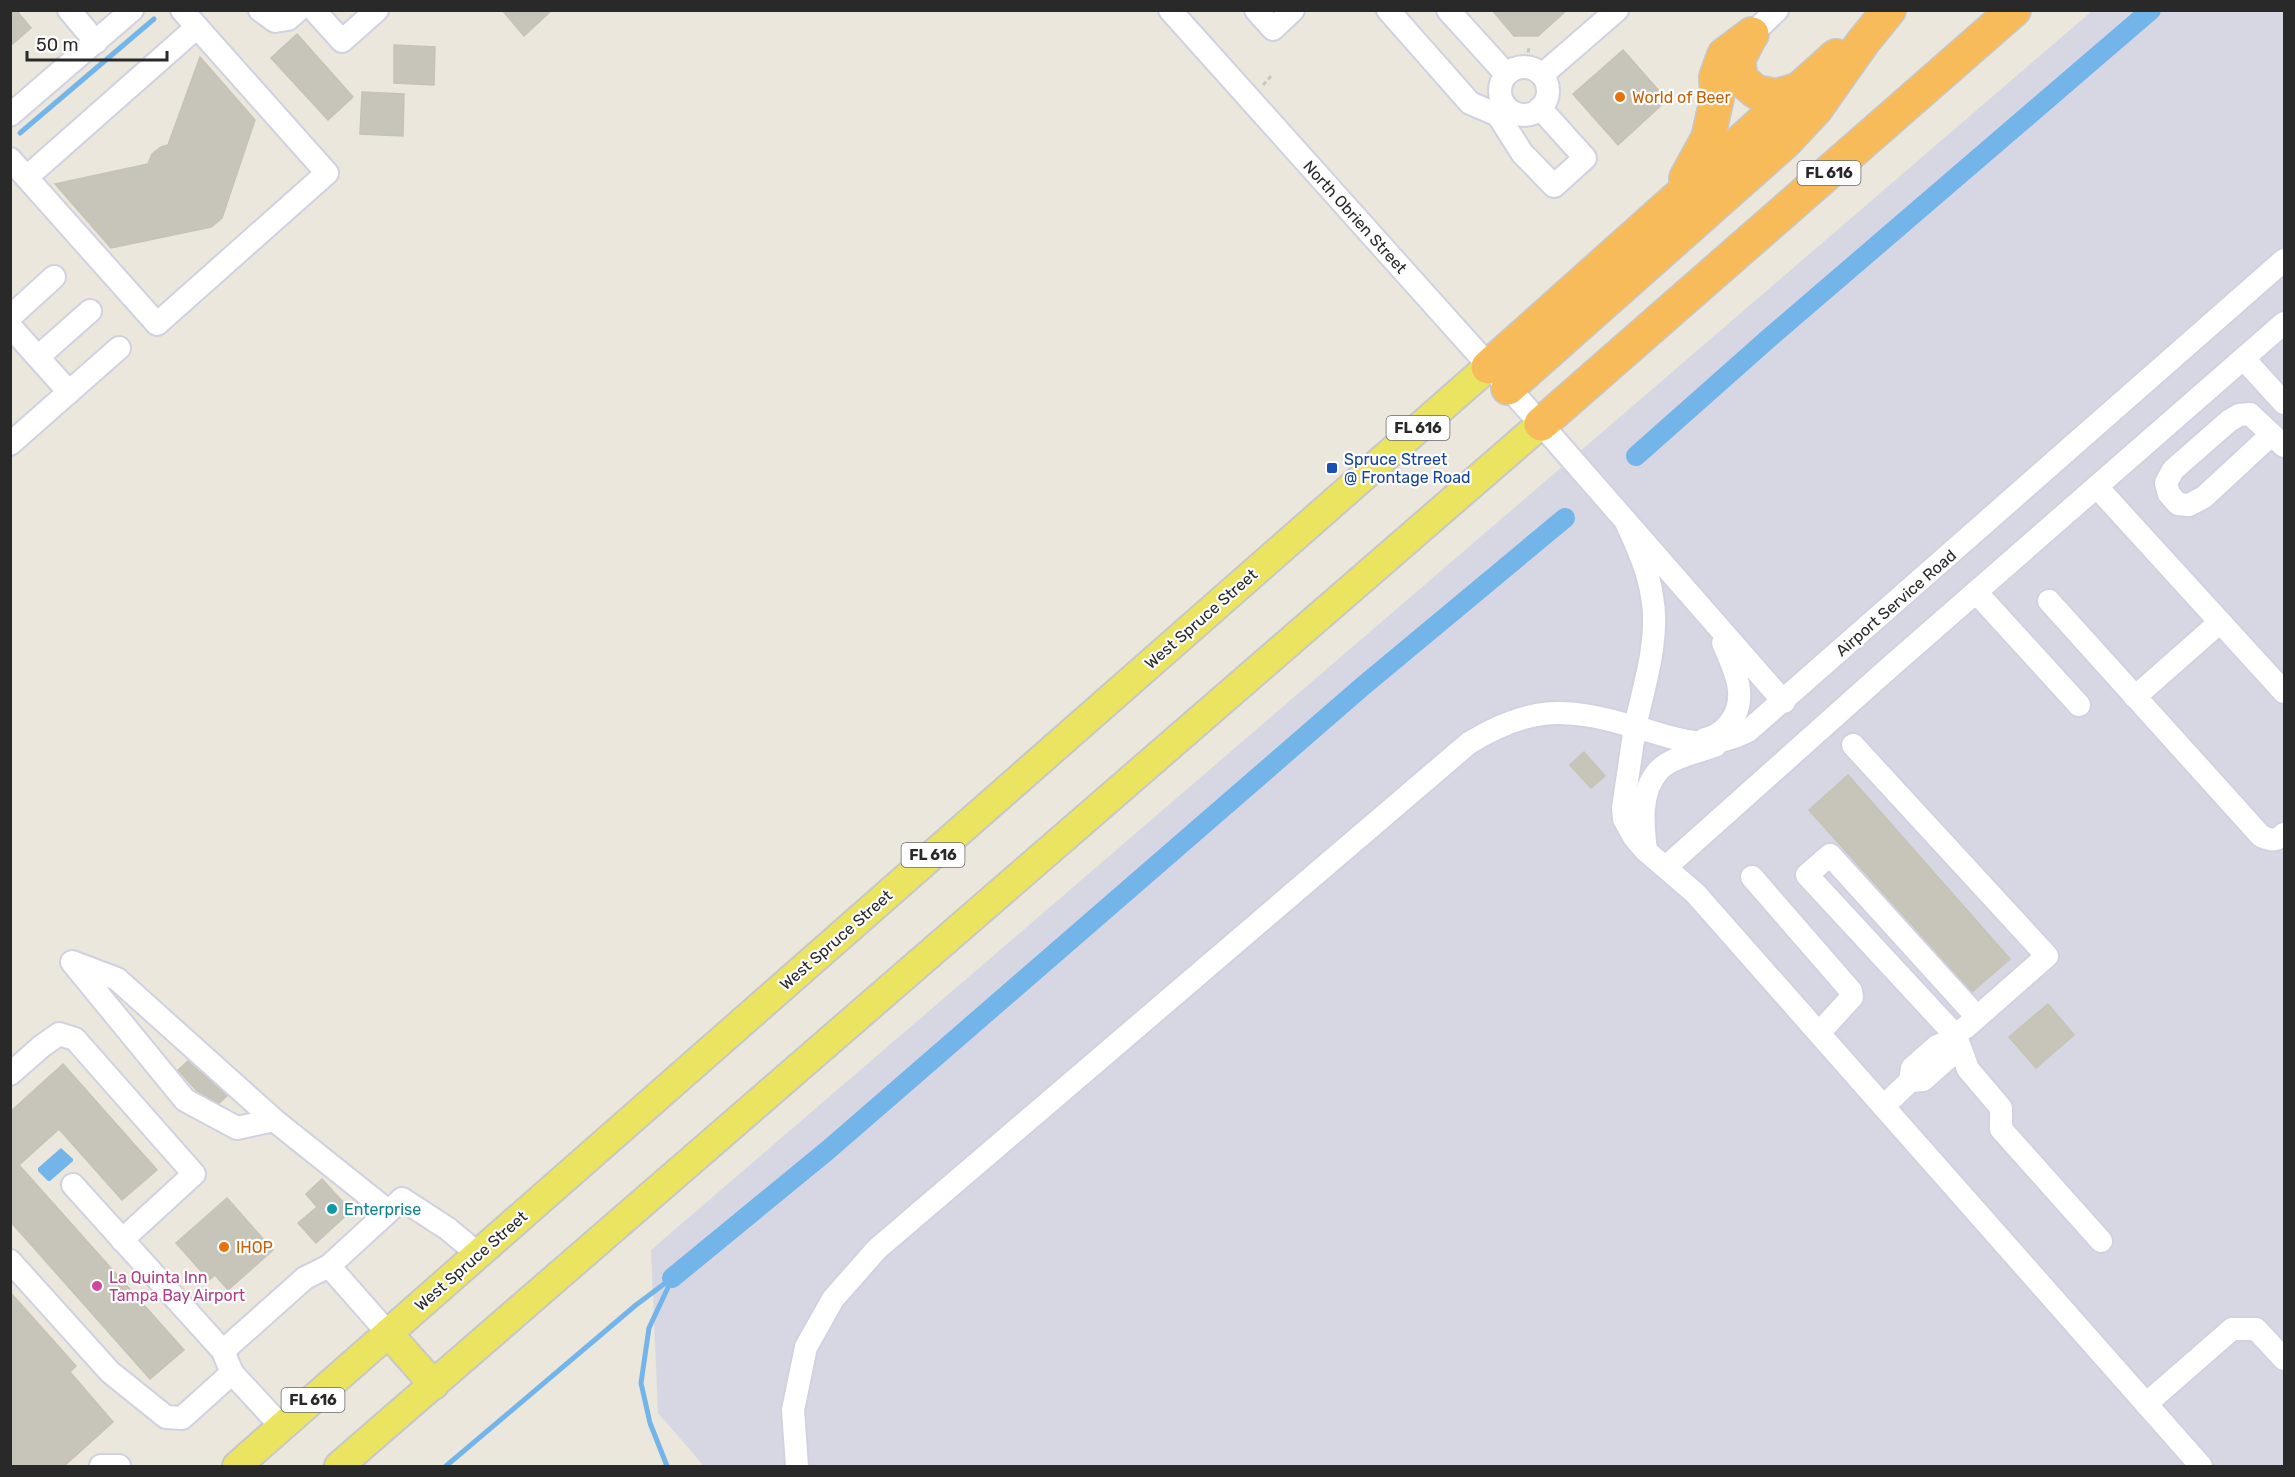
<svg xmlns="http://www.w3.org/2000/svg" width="2295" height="1477" viewBox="0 0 2295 1477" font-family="Rubik,sans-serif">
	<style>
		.airport { fill: #d7d7e4 }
		.water { fill: #73b4e9 }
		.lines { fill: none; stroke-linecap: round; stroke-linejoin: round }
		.stream { stroke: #73b4e9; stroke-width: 5 }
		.canal { stroke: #73b4e9; stroke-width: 20 }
		.building { fill: #c7c5ba; stroke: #c6c3b6; stroke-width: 1.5 }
		.minor-casing { stroke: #d1d1e2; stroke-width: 26 }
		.major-casing { stroke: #c7c7c7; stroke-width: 32 }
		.highway-casing { stroke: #c7c7c7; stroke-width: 36 }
		.path { stroke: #c7c7c7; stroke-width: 3; stroke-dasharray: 4.5 3; stroke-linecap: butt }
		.minor { stroke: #fff; stroke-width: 22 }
		.major { stroke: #ebe461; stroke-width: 28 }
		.highway { stroke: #f7bb5a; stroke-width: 33 }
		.food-dot { fill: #e8710a; stroke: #fff; stroke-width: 2 }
		.transit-dot { fill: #1a4fb4; stroke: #fff; stroke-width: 2 }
		.culture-dot { fill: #0f9aa8; stroke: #fff; stroke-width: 2 }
		.hotel-dot { fill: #d1479c; stroke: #fff; stroke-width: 2 }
		.labels { text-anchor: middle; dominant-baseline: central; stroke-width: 4.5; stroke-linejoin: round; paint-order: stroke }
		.shield { fill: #fff; stroke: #696969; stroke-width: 1.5 }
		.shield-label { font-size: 15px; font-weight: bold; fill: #292929 }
		.food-label { font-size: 16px; fill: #c56008; stroke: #fff; text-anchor: start }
		.street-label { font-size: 16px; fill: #292929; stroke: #fff }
		.transit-label { font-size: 16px; fill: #164399; stroke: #fff; text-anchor: start }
		.culture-label { font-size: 16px; fill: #0d838f; stroke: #fff; text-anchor: start }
		.hotel-label { font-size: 16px; fill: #b23c85; stroke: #fff; text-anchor: start }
	</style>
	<rect width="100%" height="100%" fill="#ebe7dc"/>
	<path class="airport" d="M2092,11H2284V1466H704L658,1413L651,1250Z"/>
	<path class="water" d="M61,1148L73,1159V1161L50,1181H48L38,1171V1168Z"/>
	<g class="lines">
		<g class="stream">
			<path d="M20,133L154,19"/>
			<path d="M446,1466L636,1305L672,1278"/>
			<path d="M667,1466L650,1423L641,1383L649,1328L672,1279"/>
		</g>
		<g class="canal">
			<path d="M1636,456L1768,339L2151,10"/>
			<path d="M672,1278L828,1150L1363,686L1565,518"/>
		</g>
	</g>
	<g class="building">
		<path d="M10,10H16L31,28L10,46Z"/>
		<path d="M502,10H552L524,36Z"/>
		<path d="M1492,10H1567L1538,36H1514Z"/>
		<path d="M297,34L353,97L328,120L271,58Z"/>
		<path d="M394,45L435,47L434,85L394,83Z"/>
		<path d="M1623,50L1667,100L1618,145L1573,94Z"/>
		<path d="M200,57L255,120L222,218L211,227L111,248L55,184L148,164L152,154L161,147L168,145Z"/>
		<path d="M362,92L404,94L403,136L360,134Z"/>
		<path d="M1584,752L1605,776L1591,788L1570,765Z"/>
		<path d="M1848,775L2010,959L1972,992L1809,810Z"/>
		<path d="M2048,1004L2074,1035L2036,1068L2009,1037Z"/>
		<path d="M188,1061L227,1096L219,1103L197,1091L178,1070Z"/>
		<path d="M63,1064L157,1170L122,1200L59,1129L19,1165L184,1350L150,1379L10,1221V1112Z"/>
		<path d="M322,1179L351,1211L316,1243L298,1223L317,1207L306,1194Z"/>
		<path d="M227,1198L273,1250L228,1290L215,1275L209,1280L176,1243Z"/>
		<path d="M10,1292L76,1366L70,1372L113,1422L63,1467H10Z"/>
	</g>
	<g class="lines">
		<defs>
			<g id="minor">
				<path d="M69,10L96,42"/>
				<path d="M260,10L275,21L288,19L298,10"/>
				<path d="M314,10L342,41L377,10"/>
				<path d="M1170,10L1541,424L1784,702"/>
				<path d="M1256,10L1273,29L1293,10"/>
				<path d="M1388,10L1470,103L1498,115L1522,153L1554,186L1585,158L1540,108"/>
				<path d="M1448,10L1506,74"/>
				<path d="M1752,34L1777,10"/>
				<circle cx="1524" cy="91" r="24"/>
				<path d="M1542,75L1617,10"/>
				<path d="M10,115L132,10"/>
				<path d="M10,159L157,324L327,173L182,10"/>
				<path d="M27,177L197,27"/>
				<path d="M10,317L54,277"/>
				<path d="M10,326L69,392"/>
				<path d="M38,357L90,311"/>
				<path d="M2244,359L2284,403"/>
				<path d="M2271,435L2204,497L2189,505L2178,504L2169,494L2166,483L2173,470L2229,421L2239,415L2250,414L2284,446"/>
				<path d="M10,444L119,348"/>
				<path d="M2097,487L2284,692"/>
				<path d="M1976,592L2079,705"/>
				<path d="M2049,601L2261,836C2270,840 2276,842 2284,834"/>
				<path d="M2135,697L2220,622"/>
				<path d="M1705,739C1715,737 1721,733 1728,725C1750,700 1735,670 1723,643"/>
				<path d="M1853,745L2047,956L1965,1028"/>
				<path d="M1646,851C1643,825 1639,792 1659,770C1672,757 1698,752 1715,746"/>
				<path d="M1666,867L1890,667L2284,323"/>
				<path d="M1752,877L1851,991L1852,997L1819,1033"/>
				<path d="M1977,1017L1830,855L1807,875L1956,1036L1968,1069L2001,1108V1129L2101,1241"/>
				<path d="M10,1074L42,1046L59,1034L75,1039L194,1174L122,1240"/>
				<path d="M1884,1106L1910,1081L1923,1080L1949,1057L1951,1040L1937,1046L1912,1068L1910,1081"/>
				<path d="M274,1120L237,1128L185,1100L72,962L117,979L274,1120L388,1211"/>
				<path d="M73,1185L223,1351L232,1373L282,1427"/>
				<path d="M10,1261L110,1372L166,1417L182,1418L232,1373"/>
				<path d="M329,1266L388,1333"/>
				<path d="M223,1351L305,1278L329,1266L402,1199L448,1229L478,1254"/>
				<path d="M2146,1404L2232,1329H2256L2284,1359"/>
				<path d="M101,1466H119"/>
				<path d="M797,1466L793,1410L806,1347L833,1299L877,1249L1469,743C1531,705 1567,707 1635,727C1644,686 1660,638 1652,596C1648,570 1637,546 1626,522"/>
				<path d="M2201,1466L1695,893L1646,851L1634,837L1624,819L1623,808L1635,727C1680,739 1703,753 1748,731L2284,260"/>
			</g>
			<g id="major">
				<path d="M388,1333L434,1385"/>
				<path d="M237,1466L1488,367"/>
				<path d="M339,1466L1541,424"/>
			</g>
			<g id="highway">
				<path d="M1751,35L1738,60L1741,79L1756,92L1776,96L1800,89"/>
				<path d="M1686,178L1708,138L1717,98L1716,77L1724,55L1752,34"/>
				<path d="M1488,367L1836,56"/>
				<path d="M1508,388L1785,142L1815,110L1863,42L1889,10"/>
				<path d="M1541,424L2014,10"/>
			</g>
		</defs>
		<use href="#minor" class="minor-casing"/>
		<use href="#major" class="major-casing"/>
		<use href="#highway" class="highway-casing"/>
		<g class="path">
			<path d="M1527,60L1529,47"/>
			<path d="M1263,85L1273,74"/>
		</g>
		<use href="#minor" class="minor"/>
		<use href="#major" class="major"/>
		<use href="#highway" class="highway"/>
	</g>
	<g class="food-dot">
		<circle cx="1620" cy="97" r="6"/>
		<circle cx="224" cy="1247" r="6"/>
	</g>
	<rect class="transit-dot" x="1326" y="462" width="12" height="12" rx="3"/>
	<circle class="culture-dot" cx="332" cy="1209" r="6"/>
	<circle class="hotel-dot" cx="97" cy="1286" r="6"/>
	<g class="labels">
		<g class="shield">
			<rect x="1797.5" y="161" width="63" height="24" rx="4.5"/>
			<rect x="1386.5" y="416" width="63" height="24" rx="4.5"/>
			<rect x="901.5" y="843" width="63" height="24" rx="4.5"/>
			<rect x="281.5" y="1388" width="63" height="24" rx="4.5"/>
		</g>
		<g class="shield-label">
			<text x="1829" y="173">FL 616</text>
			<text x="1418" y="428">FL 616</text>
			<text x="933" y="855">FL 616</text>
			<text x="313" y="1400">FL 616</text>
		</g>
		<g class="food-label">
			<text x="1632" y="97">World of Beer</text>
			<text x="236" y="1247">IHOP</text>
		</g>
		<g class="street-label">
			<text transform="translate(1355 217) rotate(48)">North Obrien Street</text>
			<text transform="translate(1896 603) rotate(-41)">Airport Service Road</text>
			<text transform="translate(1201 619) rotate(-41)">West Spruce Street</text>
			<text transform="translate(836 940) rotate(-41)">West Spruce Street</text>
			<text transform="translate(471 1261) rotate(-41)">West Spruce Street</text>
		</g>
		<g class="transit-label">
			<text x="1344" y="459">Spruce Street<tspan x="1344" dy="18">@ Frontage Road</tspan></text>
		</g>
		<g class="culture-label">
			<text x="344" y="1209">Enterprise</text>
		</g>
		<g class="hotel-label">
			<text x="109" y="1277">La Quinta Inn<tspan x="109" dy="18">Tampa Bay Airport</tspan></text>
		</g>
	</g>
	<rect width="2295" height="1477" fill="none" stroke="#292929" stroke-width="24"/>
	<path d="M27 51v9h140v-9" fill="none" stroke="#292929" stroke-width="3"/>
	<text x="36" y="51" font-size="18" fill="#292929" stroke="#ffffff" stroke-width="4.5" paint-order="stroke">50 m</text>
</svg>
